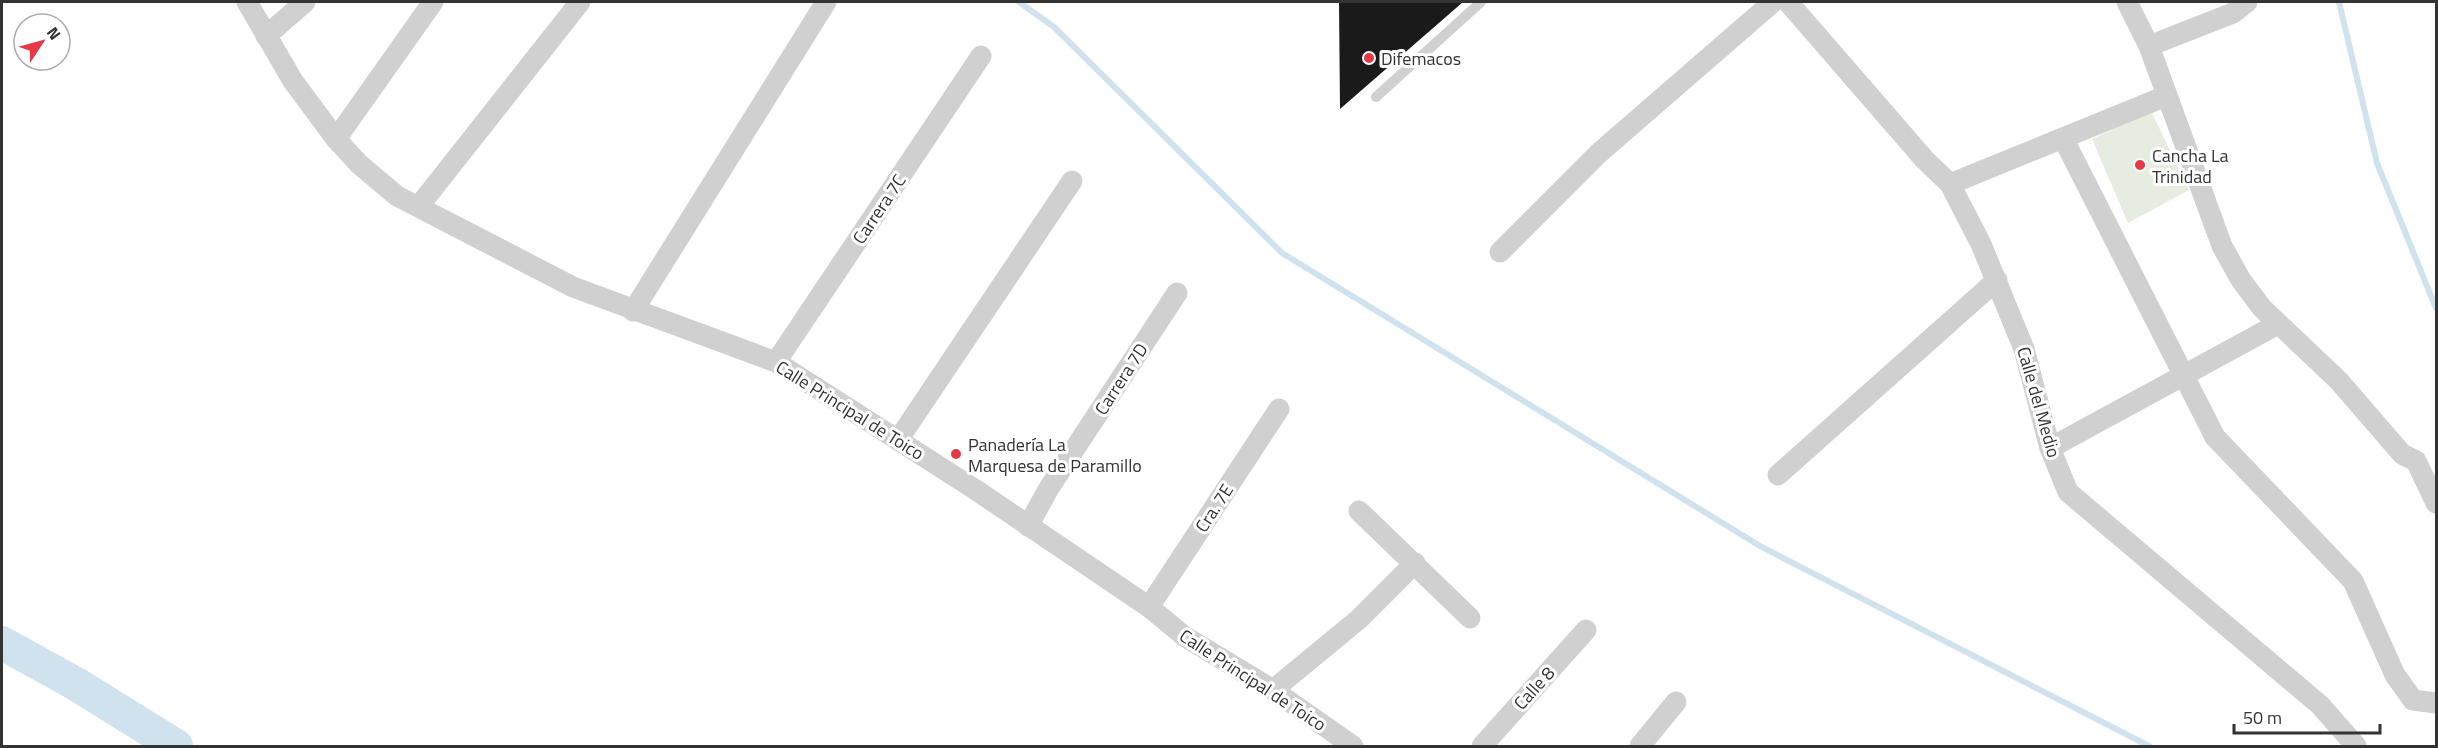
<svg xmlns="http://www.w3.org/2000/svg" width="2438" height="748" viewBox="0 0 2438 748" font-family="'Titillium Web',sans-serif">
	<style>
		.green { fill: #e6ecdf }
		.lines { fill: none; stroke-linecap: round; stroke-linejoin: round }
		.stream { stroke: #cfe2ee; stroke-width: 6 }
		.river { stroke: #cfe2ee; stroke-width: 34 }
		.building { fill: #1a1a1a }
		.service { stroke: #d0d0d0; stroke-width: 10 }
		.minor { stroke: #d0d0d0; stroke-width: 21 }
		.poi-dot { fill: #e63946; stroke: #fff; stroke-width: 2 }
		.labels { text-anchor: middle; dominant-baseline: central; stroke-width: 6; stroke-linejoin: round; paint-order: stroke }
		.poi-label { font-size: 18px; fill: #333; stroke: #fff; text-anchor: start }
		.street-label { font-size: 18px; fill: #333; stroke: #fff }
	</style>
	<rect width="100%" height="100%" fill="#fff"/>
	<path class="green" d="M2151,111L2189,190L2128,223L2092,139Z"/>
	<g class="lines">
		<g class="stream">
			<path d="M1019,2L1054,27L1282,253L1760,546L2149,746"/>
			<path d="M2339,2L2377,163L2436,308"/>
		</g>
		<path class="river" d="M2,643L76,684L176,746"/>
	</g>
	<path class="building" d="M1339,2H1463L1340,109Z"/>
	<g class="lines">
		<path class="service" d="M1376,97L1481,2"/>
		<g class="minor">
			<path d="M247,2L293,81L336,139L359,164L397,196L573,287L776,362L976,490L1149,607L1184,636L1273,690L1353,746"/>
			<path d="M1788,2L1925,160L1950,184L1981,244L2024,349L2050,448L2068,492L2320,705L2356,746"/>
			<path d="M2127,2L2149,46L2222,246L2241,280L2262,308L2339,381L2402,454L2416,461L2436,503"/>
			<path d="M266,36L305,2"/>
			<path d="M2149,46L2233,13L2247,2"/>
			<path d="M2063,138L2215,437L2353,581L2395,675L2413,700L2436,703"/>
			<path d="M336,139L433,2"/>
			<path d="M1950,184L2166,96"/>
			<path d="M419,206L580,2"/>
			<path d="M1500,252L1599,153L1773,2"/>
			<path d="M633,311L826,2"/>
			<path d="M776,362L981,56"/>
			<path d="M898,440L1072,181"/>
			<path d="M2050,448L2278,324"/>
			<path d="M1778,475L1997,280"/>
			<path d="M1359,511L1470,618"/>
			<path d="M1028,526L1049,488L1177,293"/>
			<path d="M1149,607L1279,409"/>
			<path d="M1273,690L1359,619L1415,563"/>
			<path d="M1482,746L1586,630"/>
			<path d="M1640,746L1676,702"/>
		</g>
	</g>
	<g class="poi-dot">
		<circle cx="1369" cy="58" r="6"/>
		<circle cx="2140" cy="165" r="6"/>
		<circle cx="956" cy="454" r="6"/>
	</g>
	<g class="labels">
		<g class="poi-label">
			<text x="1381" y="58">Difemacos</text>
			<text x="2152" y="155">Cancha La<tspan x="2152" dy="21">Trinidad</tspan></text>
			<text x="968" y="444">Panadería La<tspan x="968" dy="21">Marquesa de Paramillo</tspan></text>
		</g>
		<g class="street-label">
			<text transform="translate(879 209) rotate(-56)">Carrera 7C</text>
			<text transform="translate(1121 379) rotate(-57)">Carrera 7D</text>
			<text transform="translate(2039 402) rotate(74)">Calle del Medio</text>
			<text transform="translate(850 410) rotate(32)">Calle Principal de Toico</text>
			<text transform="translate(1214 508) rotate(-57)">Cra. 7E</text>
			<text transform="translate(1253 680) rotate(33)">Calle Principal de Toico</text>
			<text transform="translate(1534 688) rotate(-48)">Calle 8</text>
		</g>
	</g>
	<rect width="2438" height="748" fill="none" stroke="#333333" stroke-width="6"/>
	<g transform="translate(42 42) rotate(54)"><circle r="28" fill="#ffffff" stroke="#adadad" stroke-width="1.5"/>
	<path d="M0-4.5L10 22L0 15L-10 22Z" fill="#e63946"/>
	<text y="-9" font-size="16" font-weight="bold" text-anchor="middle" fill="#333333">N</text>
	</g>
	<path d="M2234 724v9h146v-9" fill="none" stroke="#333333" stroke-width="3"/>
	<text x="2243" y="724" font-size="18" fill="#333333" stroke="#ffffff" stroke-width="4.5" paint-order="stroke">50 m</text>
</svg>
